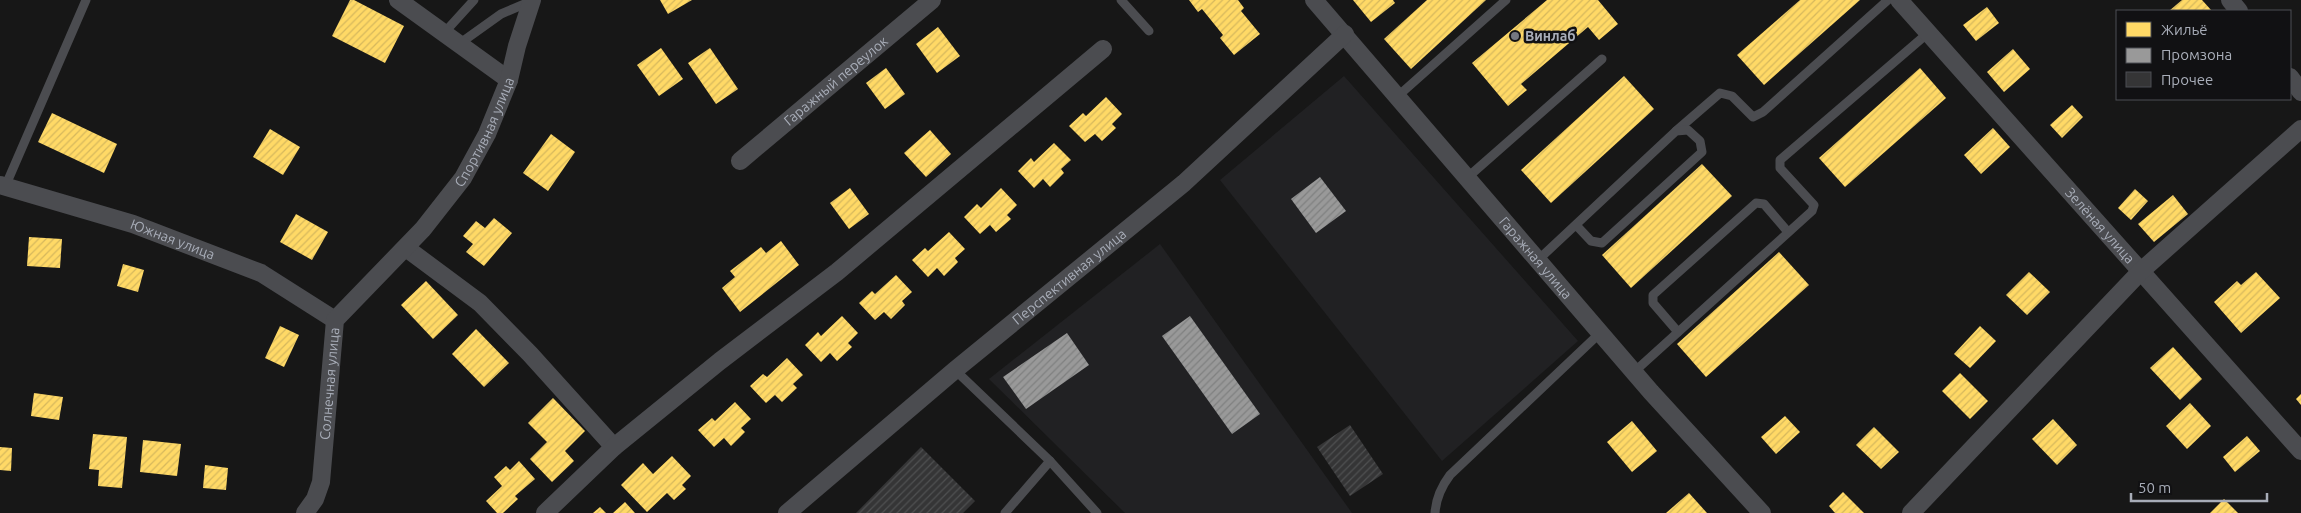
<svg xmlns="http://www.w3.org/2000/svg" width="2301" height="513" viewBox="0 0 2301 513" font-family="Ubuntu,sans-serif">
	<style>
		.built { fill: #212123 }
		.homes { fill: url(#homes-hatch) }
		.industry { fill: url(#industry-hatch) }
		.building { fill: url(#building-hatch) }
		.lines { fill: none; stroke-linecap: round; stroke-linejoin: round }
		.service { stroke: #4b4c50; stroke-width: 9 }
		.minor { stroke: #4b4c50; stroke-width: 18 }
		.poi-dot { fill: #757880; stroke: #111113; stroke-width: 2 }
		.labels { text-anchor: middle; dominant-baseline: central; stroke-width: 5; stroke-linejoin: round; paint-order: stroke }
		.poi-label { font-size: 14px; font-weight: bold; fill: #a8adb8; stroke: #111113; text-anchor: start }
		.street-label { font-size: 14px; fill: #a8adb8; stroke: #111113 }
	</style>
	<defs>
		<pattern id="homes-hatch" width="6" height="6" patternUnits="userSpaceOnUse" patternTransform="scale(1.25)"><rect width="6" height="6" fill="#ffd966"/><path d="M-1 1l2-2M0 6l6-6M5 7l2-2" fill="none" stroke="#d6b85d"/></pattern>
		<pattern id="industry-hatch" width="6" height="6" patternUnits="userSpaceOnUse" patternTransform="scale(1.25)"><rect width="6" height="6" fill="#999"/><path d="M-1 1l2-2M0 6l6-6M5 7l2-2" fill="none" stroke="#7f8080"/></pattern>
		<pattern id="building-hatch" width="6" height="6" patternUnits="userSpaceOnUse" patternTransform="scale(1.25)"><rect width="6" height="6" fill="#353536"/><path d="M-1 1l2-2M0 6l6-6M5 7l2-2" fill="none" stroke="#4f5051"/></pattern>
	</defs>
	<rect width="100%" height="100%" fill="#171717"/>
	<g class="built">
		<path d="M1344,76L1578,341L1442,461L1220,180Z"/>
		<path d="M1160,244L1352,513H1125L989,379Z"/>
	</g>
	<g class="homes">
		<path d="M350,0H354L404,26L385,63L332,36Z"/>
		<path d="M660,0H692L668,14Z"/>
		<path d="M1189,0H1238L1244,8L1241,11L1260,34L1234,55L1220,38L1223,35L1202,9L1198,12Z"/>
		<path d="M1353,0H1393L1395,3L1371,22Z"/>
		<path d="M1427,0H1486L1411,69L1384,39Z"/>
		<path d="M1547,0H1598L1618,24L1599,40L1588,27L1521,84L1527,90L1508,106L1472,63Z"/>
		<path d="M1800,0H1860L1764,85L1737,55Z"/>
		<path d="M2182,0H2202L2212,11H2169Z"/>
		<path d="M1987,7L1999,23L1976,41L1963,25Z"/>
		<path d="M938,27L960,56L937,73L916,44Z"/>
		<path d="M661,48L683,79L659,96L637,65Z"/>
		<path d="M710,48L738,89L716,104L688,63Z"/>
		<path d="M2013,49L2030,69L2004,92L1987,72Z"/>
		<path d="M886,68L905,94L885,109L866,83Z"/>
		<path d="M1920,68L1946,98L1845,187L1819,158Z"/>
		<path d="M1624,76L1654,109L1551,203L1521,170Z"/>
		<path d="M1106,97L1122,114L1112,124L1116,128L1102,141L1095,134L1085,142L1069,126L1083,113L1086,116Z"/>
		<path d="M2072,105L2083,117L2062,138L2050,125Z"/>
		<path d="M52,113L117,144L104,173L38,142Z"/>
		<path d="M1993,128L2010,147L1981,174L1964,155Z"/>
		<path d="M270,129L300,147L283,175L253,157Z"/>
		<path d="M930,130L951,154L926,177L904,153Z"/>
		<path d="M551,134L575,152L548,191L523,173Z"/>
		<path d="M1054,143L1071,160L1061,169L1064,173L1050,187L1043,179L1034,188L1018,171L1031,158L1034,162Z"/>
		<path d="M1702,164L1732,196L1631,288L1602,255Z"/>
		<path d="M850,188L869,214L849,229L830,203Z"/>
		<path d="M1001,188L1017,205L1007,215L1011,219L996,232L990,225L980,234L964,217L977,204L981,208Z"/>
		<path d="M2135,189L2148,201L2131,220L2118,208Z"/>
		<path d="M2173,195L2188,214L2154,242L2138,224Z"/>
		<path d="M296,214L328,232L312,260L280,242Z"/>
		<path d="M494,218L512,233L484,266L466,252L473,244L463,236L476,221L485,228Z"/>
		<path d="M949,232L965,249L955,258L958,262L944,276L937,268L928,277L912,260L925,248L928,251Z"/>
		<path d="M29,237L62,239L60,268L27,266Z"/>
		<path d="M781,241L799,265L740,312L722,288L735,277L730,271L761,247L766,253Z"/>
		<path d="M1779,252L1809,285L1706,377L1677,344Z"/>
		<path d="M123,264L144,270L138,292L117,286Z"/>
		<path d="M2029,272L2050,292L2027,315L2006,295Z"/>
		<path d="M2256,272L2280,298L2241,333L2214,302L2237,281L2241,285Z"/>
		<path d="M896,275L912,292L902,301L905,305L891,319L884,312L875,320L859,303L872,291L875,294Z"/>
		<path d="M426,281L458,315L433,339L401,305Z"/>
		<path d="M842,316L858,333L848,343L852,347L837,361L830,353L821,362L805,345L818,332L821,336Z"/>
		<path d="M280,326L299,335L284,367L265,358Z"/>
		<path d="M1980,326L1996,341L1970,368L1954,354Z"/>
		<path d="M476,329L509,363L484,387L452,354Z"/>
		<path d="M2173,347L2202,379L2180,400L2150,368Z"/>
		<path d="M787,358L803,375L793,384L797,388L782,402L775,395L766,403L750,386L763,374L767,377Z"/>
		<path d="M1960,373L1988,401L1970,419L1942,391Z"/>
		<path d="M34,393L63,397L59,420L31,416Z"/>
		<path d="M2301,394V405L2296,399Z"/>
		<path d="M553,398L585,431L565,451L574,461L552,482L530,459L547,442L528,423Z"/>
		<path d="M735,402L751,419L741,428L745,432L731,446L724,438L714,447L698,430L712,418L715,421Z"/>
		<path d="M2190,403L2211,426L2187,449L2166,426Z"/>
		<path d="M1785,416L1800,432L1776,454L1761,437Z"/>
		<path d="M2053,419L2077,445L2057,465L2032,439Z"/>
		<path d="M1632,421L1657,451L1632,472L1607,442Z"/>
		<path d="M1874,427L1899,452L1881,469L1856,445Z"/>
		<path d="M93,434L127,437L122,488L98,486L99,470L89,469Z"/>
		<path d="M2247,436L2260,451L2235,472L2223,457Z"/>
		<path d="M143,440L181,444L177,476L140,472Z"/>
		<path d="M0,447L12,448L11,471L0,470Z"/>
		<path d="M672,456L691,476L682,485L686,489L674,500L667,493L647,512L621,485L643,463L653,474Z"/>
		<path d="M519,461L535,479L515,496L518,499L503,513H497L486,501L502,486L494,477L506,466L510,470Z"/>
		<path d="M205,465L228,468L226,490L203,488Z"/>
		<path d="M1843,492L1864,513H1835L1829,506Z"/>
		<path d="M1689,493L1707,513H1666Z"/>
		<path d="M2224,499L2238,513H2210Z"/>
		<path d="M625,502L635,513H613Z"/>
		<path d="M600,507L606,513H593Z"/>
	</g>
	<g class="industry">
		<path d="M1320,177L1346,211L1316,233L1291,199Z"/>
		<path d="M1190,316L1260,414L1232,434L1162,336Z"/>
		<path d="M1067,333L1089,365L1026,409L1003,377Z"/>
	</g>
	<g class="building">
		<path d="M1350,425L1383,474L1350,496L1317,447Z"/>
		<path d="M921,447L975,501L963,513H856Z"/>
	</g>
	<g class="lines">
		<g class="service">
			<path d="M1121,0L1149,31"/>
			<path d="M444,33L474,0"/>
			<path d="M459,44L501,14L529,2"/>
			<path d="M1398,96L1506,0"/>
			<path d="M1676,131L1720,93L1732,96L1753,117L1763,112L1888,0"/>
			<path d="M1468,177L1602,59"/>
			<path d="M5,187L86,0"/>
			<path d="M1538,260L1676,131L1688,130L1700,141L1702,152L1602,243L1591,241L1576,225"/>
			<path d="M1678,332L1653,303V295L1756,203L1764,204L1788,232"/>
			<path d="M955,370L1050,461L1097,513"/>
			<path d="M1634,372L1812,211L1814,205L1780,168V160L1928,33"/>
			<path d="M1005,513L1050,461"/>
			<path d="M1435,513C1436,498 1441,487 1450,475L1600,333"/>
		</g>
		<g class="minor">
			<path d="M398,0L509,80"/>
			<path id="s1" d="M1314,0L1651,392L1762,513"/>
			<path id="s2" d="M1899,0L2301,451"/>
			<path d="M2230,0L2239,11"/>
			<path d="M2290,77L2301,92"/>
			<path id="s3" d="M740,161L932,0"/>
			<path id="s4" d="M0,185L133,224L261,273L335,320"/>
			<path d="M406,248L480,303L530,354L614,447"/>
			<path id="s5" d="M305,513L315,499L321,482L335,320L423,229L463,178L487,134L509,80L517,46L532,0"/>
			<path d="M545,513L614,447L720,361L837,272L1103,49"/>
			<path id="s6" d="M787,513L955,370L1184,183L1345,34"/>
			<path d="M1911,513L2141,271L2301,129"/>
		</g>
	</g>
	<circle class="poi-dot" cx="1515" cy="36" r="5"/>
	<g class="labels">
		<g class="poi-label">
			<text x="1525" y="36">Винлаб</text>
		</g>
		<g class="street-label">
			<text stroke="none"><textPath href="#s3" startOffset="125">Гаражный переулок</textPath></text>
			<text stroke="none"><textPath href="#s5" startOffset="440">Спортивная улица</textPath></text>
			<text stroke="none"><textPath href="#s2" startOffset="302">Зелёная улица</textPath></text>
			<text stroke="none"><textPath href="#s4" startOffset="181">Южная улица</textPath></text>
			<text stroke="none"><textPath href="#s1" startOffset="340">Гаражная улица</textPath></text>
			<text stroke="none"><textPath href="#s6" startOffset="368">Перспективная улица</textPath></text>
			<text stroke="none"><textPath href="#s5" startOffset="134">Солнечная улица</textPath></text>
		</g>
	</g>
	<rect x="2116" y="10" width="175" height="90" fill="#111113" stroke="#4d4f55"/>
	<rect x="2126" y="22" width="25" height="15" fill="#ffd966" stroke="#4d4f55"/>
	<text x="2161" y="35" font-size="15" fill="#a8adb8">Жильё</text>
	<rect x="2126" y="48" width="25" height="15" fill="#999999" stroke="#4d4f55"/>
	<text x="2161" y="60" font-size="15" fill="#a8adb8">Промзона</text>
	<rect x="2126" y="72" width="25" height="15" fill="#353536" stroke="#4d4f55"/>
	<text x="2161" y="85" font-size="15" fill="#a8adb8">Прочее</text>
	<path d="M2131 493v8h136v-8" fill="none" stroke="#a8adb8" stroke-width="2.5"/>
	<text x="2138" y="493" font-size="15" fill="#a8adb8" stroke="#111113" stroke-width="4" paint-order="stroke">50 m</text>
</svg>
